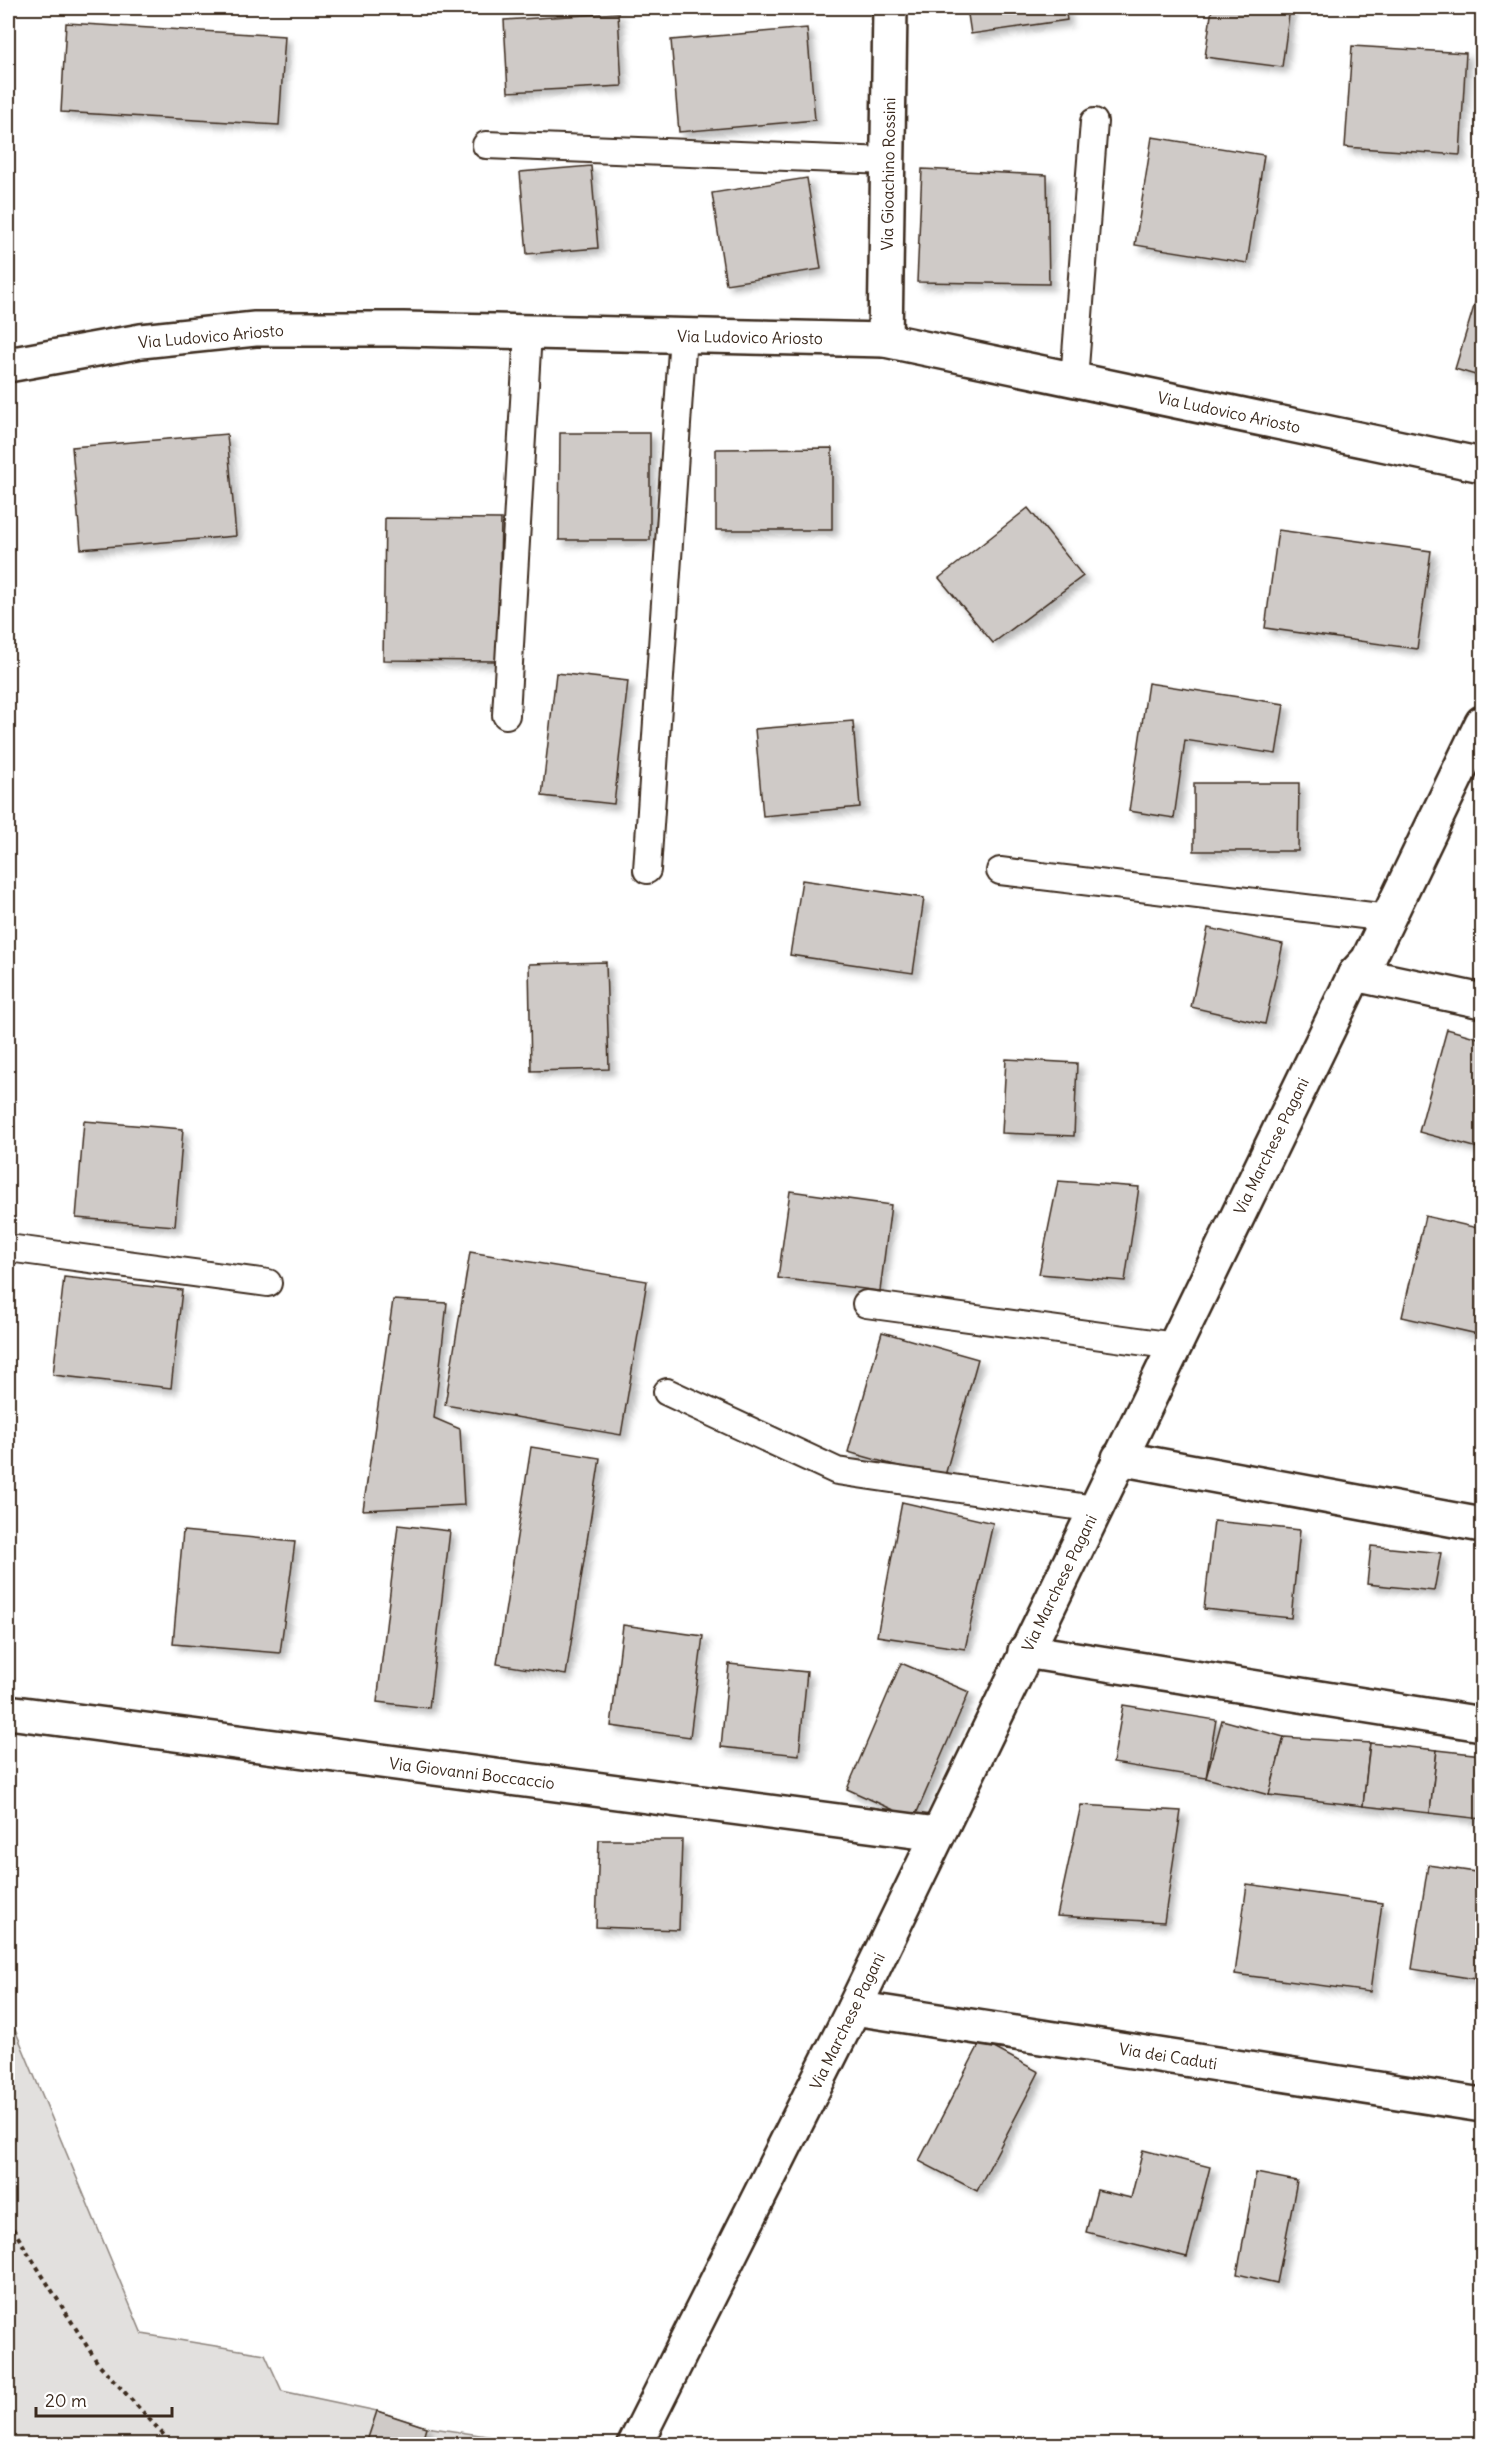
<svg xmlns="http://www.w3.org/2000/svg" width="1490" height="2452" viewBox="0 0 1490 2452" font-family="Delius,sans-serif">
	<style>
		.green { fill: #e2e0de; stroke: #8e857e; stroke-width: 1.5 }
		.building { fill: #cfcac7; stroke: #3b2a1e; stroke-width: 1.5; filter: url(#shadow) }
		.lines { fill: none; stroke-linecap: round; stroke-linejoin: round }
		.lane-casing { stroke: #3b2a1e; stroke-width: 30 }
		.street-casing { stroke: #3b2a1e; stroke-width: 38 }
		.path { stroke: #3b2a1e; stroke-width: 4; stroke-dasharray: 4.5 4.5; stroke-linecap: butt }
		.lane { stroke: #fff; stroke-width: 26 }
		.street { stroke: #fff; stroke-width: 33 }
		.labels { text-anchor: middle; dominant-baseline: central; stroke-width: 6; stroke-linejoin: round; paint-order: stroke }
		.street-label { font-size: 16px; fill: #3b2a1e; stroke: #fff }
	</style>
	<defs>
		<filter id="shadow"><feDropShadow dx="5.5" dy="5.5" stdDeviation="3" flood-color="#0004"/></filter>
	</defs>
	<rect width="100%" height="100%" fill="#fff"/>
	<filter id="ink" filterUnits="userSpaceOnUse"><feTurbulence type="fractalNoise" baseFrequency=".0167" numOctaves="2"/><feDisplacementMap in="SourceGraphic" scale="12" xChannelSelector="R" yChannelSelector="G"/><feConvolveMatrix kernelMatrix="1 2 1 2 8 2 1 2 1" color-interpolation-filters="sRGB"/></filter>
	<g filter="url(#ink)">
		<path class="green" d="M8,2013L142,2334L265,2354L282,2391L377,2411L426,2427L540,2444H8Z"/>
		<g class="building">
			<path d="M967,8H1065L1067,20L971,34Z"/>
			<path d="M1212,8H1290L1282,67L1205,57Z"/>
			<path d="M618,13L622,86L508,92L504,20Z"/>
			<path d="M66,23L285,36L279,125L61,112Z"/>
			<path d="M807,28L815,120L679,132L671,40Z"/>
			<path d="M1352,46L1466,53L1460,155L1345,147Z"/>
			<path d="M1152,137L1264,155L1247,263L1135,245Z"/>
			<path d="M591,166L598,248L527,254L520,172Z"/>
			<path d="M922,169L1047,175L1049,284L917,282Z"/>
			<path d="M807,178L821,269L726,284L712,193Z"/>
			<path d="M1482,280V377L1455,369Z"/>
			<path d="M560,433H650V540H559Z"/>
			<path d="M227,434L236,536L81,549L72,447Z"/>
			<path d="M832,448V530H716V449Z"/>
			<path d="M1028,508L1083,576L993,643L939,578Z"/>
			<path d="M385,518L501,519L498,661L383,660Z"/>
			<path d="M1278,530L1431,551L1417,649L1265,628Z"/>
			<path d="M556,673L628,681L614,804L542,796Z"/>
			<path d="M1148,683L1284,704L1276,754L1185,740L1174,818L1129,811Z"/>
			<path d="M853,721L860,807L763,816L755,729Z"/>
			<path d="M1194,783H1299L1298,851H1194Z"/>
			<path d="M802,880L924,898L913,973L790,955Z"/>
			<path d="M1208,928L1283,944L1265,1024L1191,1007Z"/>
			<path d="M606,962L609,1069L531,1071L529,964Z"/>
			<path d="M1447,1029L1482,1039V1149L1419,1132Z"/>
			<path d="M1006,1059L1077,1063L1074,1136L1002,1133Z"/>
			<path d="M84,1121L183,1129L175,1226L76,1218Z"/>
			<path d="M1058,1181L1139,1187L1125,1281L1039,1274Z"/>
			<path d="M790,1191L891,1205L880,1291L778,1278Z"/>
			<path d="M1425,1216L1482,1229V1335L1402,1317Z"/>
			<path d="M470,1252L647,1281L621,1435L445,1405Z"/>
			<path d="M64,1277L182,1290L171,1388L53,1375Z"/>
			<path d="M393,1300L447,1303L434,1418L460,1429L464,1505L363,1510Z"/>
			<path d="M882,1332L978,1359L944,1479L848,1452Z"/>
			<path d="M531,1447L600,1458L566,1675L497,1664Z"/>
			<path d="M902,1502L993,1523L965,1649L877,1636Z"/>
			<path d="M1214,1521L1300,1530L1291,1618L1204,1609Z"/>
			<path d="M398,1525L450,1531L429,1708L377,1702Z"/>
			<path d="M183,1531L295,1542L280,1653L173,1644Z"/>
			<path d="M1371,1546L1441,1553L1434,1591L1367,1584Z"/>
			<path d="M623,1625L703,1636L690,1737L611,1726Z"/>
			<path d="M901,1663L969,1692L914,1819L847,1789Z"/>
			<path d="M729,1664L807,1672L799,1755L721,1747Z"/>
			<path d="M1123,1705L1216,1720L1206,1778L1113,1763Z"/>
			<path d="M1222,1720L1284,1737L1269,1795L1206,1778Z"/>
			<path d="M1284,1737L1370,1743L1363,1806L1269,1795Z"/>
			<path d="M1370,1743L1437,1750L1430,1813L1363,1806Z"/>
			<path d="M1437,1750L1482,1755V1819L1430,1813Z"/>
			<path d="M1081,1805L1181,1811L1164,1922L1057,1916Z"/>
			<path d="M599,1840H682L679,1930L596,1927Z"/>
			<path d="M1428,1865L1482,1873V1980L1412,1969Z"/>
			<path d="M1247,1884L1382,1903L1370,1992L1235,1974Z"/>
			<path d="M981,2041L1039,2072L977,2191L919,2161Z"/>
			<path d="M1143,2150L1210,2167L1187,2257L1086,2232L1097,2190L1131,2198Z"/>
			<path d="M1256,2173L1297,2181L1277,2283L1237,2274Z"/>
			<path d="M377,2411L426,2427L421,2444H366Z"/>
		</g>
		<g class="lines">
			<defs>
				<g id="lane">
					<path d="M486,145L888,161"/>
					<path d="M1074,380L1094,122"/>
					<path d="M506,715L528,332"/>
					<path d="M647,870L683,335"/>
					<path d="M1000,871L1388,918"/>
					<path d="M8,1248L268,1283"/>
					<path d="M866,1304L1175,1346"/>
					<path d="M667,1392L837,1471L1095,1509"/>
				</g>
				<g id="street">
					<path d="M885,340L890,8"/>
					<path d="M8,365L141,341L255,329H403L885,340L1482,465"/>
					<path d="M1355,974L1482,1001"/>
					<path d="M1119,1458L1482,1525"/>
					<path d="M1025,1651L1482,1724"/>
					<path d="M8,1712L937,1834"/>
					<path d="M854,2008L1482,2105"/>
					<path d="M635,2444L854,2008L1355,974L1368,960L1482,723"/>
				</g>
			</defs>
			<use href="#lane" class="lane-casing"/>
			<use href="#street" class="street-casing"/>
			<path class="path" d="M8,2221L97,2362L172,2444"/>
			<use href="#lane" class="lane"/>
			<use href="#street" class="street"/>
		</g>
	</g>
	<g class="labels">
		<g class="street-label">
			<text transform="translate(888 174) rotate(-89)">Via Gioachino Rossini</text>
			<text transform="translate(211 336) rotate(-5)">Via Ludovico Ariosto</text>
			<text transform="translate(750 337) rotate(1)">Via Ludovico Ariosto</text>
			<text transform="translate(1229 412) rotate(12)">Via Ludovico Ariosto</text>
			<text transform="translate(1271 1146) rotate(-64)">Via Marchese Pagani</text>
			<text transform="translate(1059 1583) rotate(-64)">Via Marchese Pagani</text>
			<text transform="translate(472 1773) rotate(7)">Via Giovanni Boccaccio</text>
			<text transform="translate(847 2021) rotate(-64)">Via Marchese Pagani</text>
			<text transform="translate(1168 2056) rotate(9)">Via dei Caduti</text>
		</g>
	</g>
	<rect width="1490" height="2452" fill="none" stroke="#fff" stroke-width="30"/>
	<rect x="15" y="15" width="1460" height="2422" fill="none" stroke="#3b2a1e" stroke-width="2" filter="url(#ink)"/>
	<path d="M36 2407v9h136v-9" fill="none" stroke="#3b2a1e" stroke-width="3"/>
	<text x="45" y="2407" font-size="18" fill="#3b2a1e" stroke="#ffffff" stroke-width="4.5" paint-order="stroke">20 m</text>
</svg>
